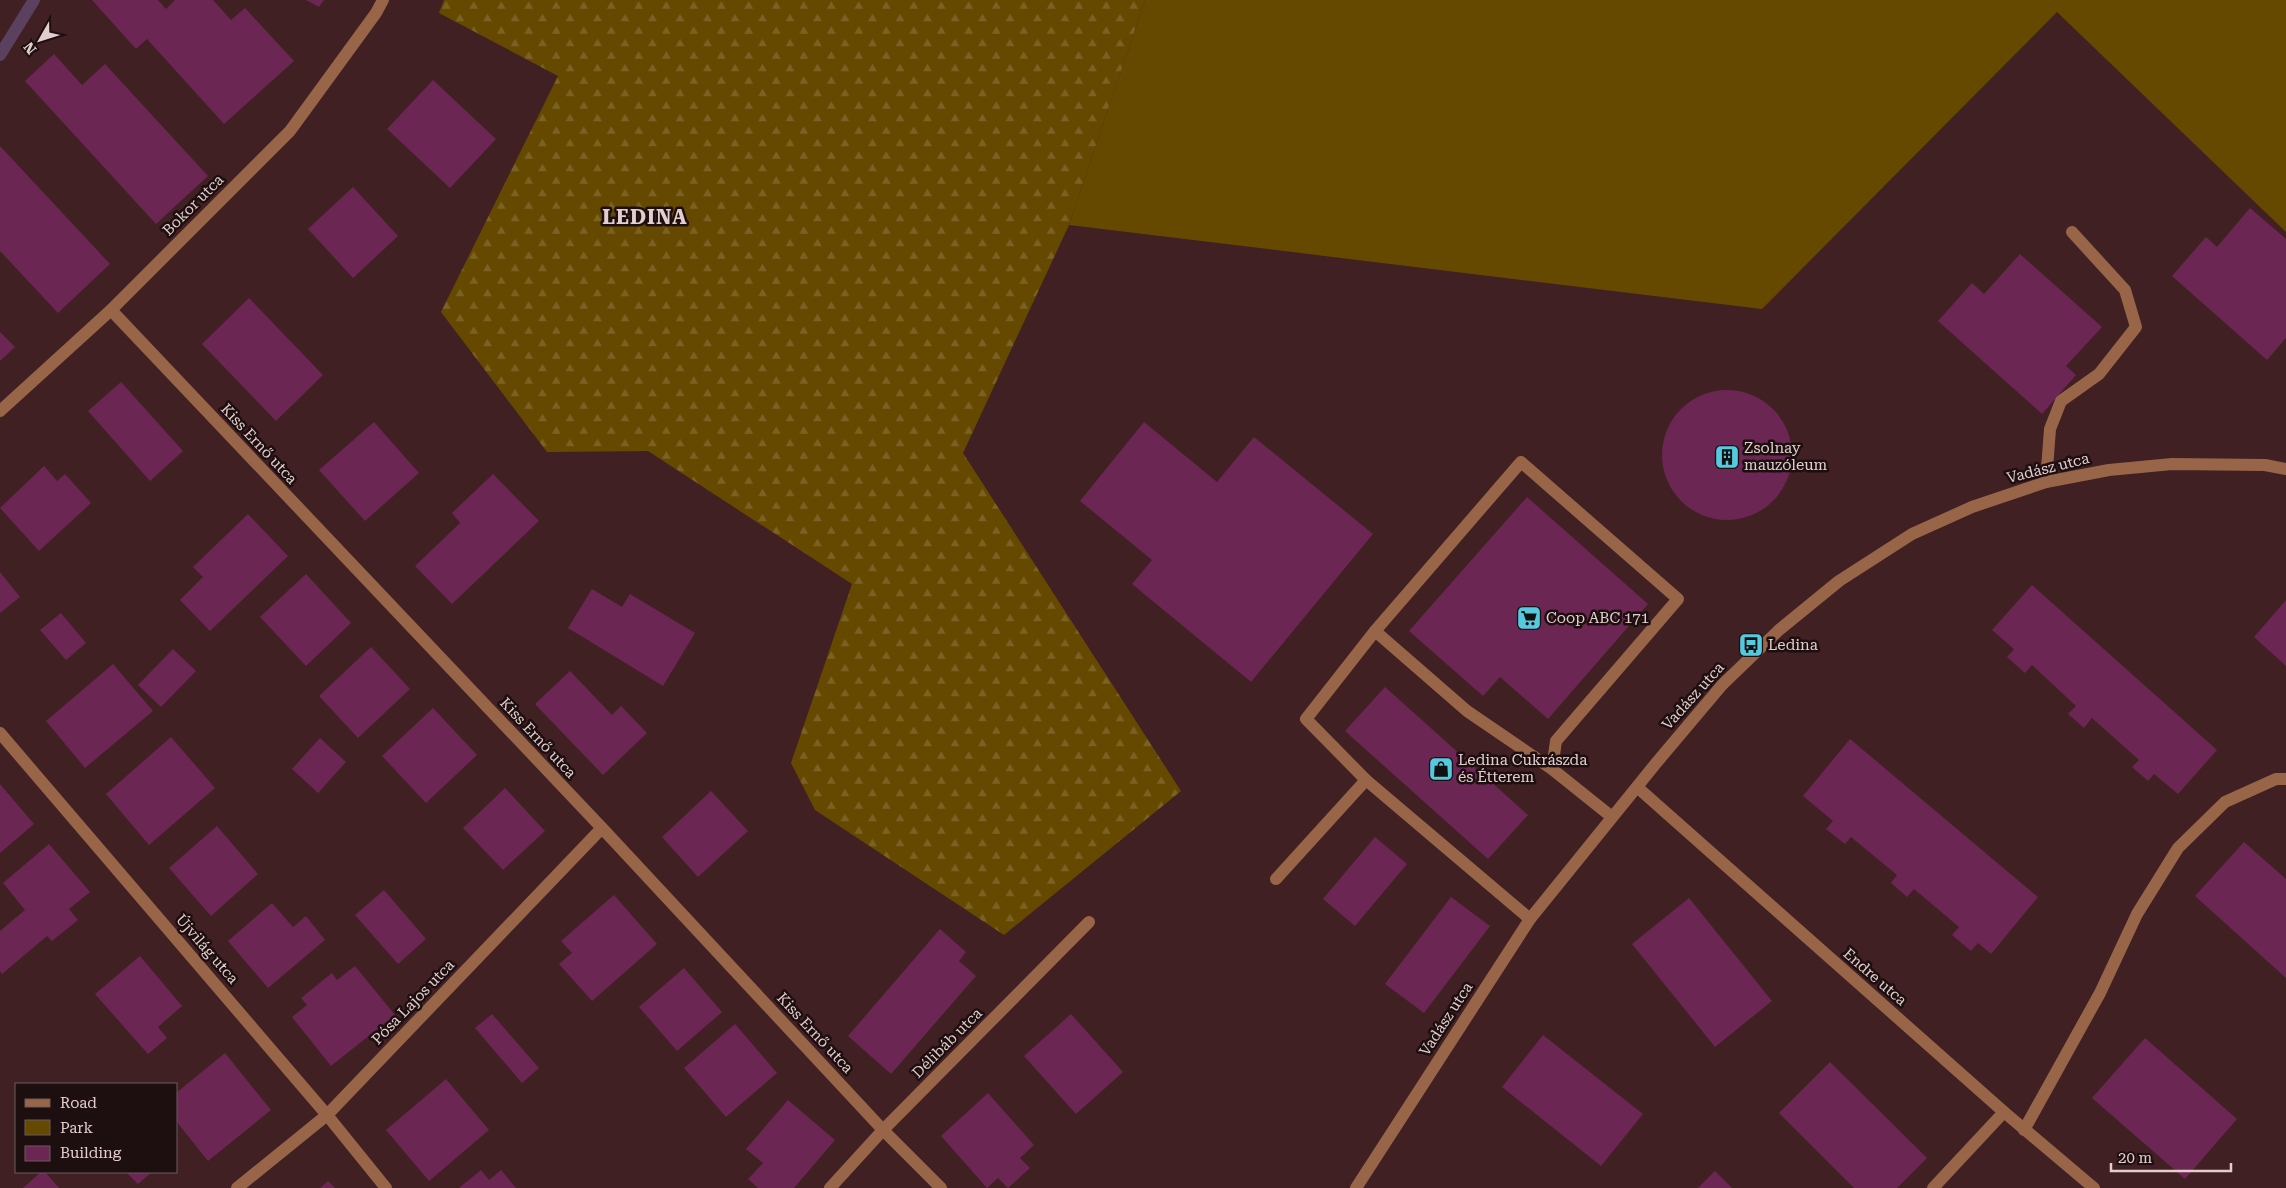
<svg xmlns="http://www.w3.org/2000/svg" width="2286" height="1188" viewBox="0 0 2286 1188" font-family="'Roboto Serif',serif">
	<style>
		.green { fill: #654900 }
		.forest { fill: url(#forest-firs) }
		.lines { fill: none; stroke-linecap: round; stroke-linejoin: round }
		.stream { stroke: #5b4060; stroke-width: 12 }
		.building { fill: #6b2653 }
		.minor { stroke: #986549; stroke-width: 12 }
		.labels { text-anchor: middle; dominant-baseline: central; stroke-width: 5; stroke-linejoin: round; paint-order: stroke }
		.street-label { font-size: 15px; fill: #e3cdcd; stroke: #1d0f10 }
		.poi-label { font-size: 15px; fill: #e3cdcd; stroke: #1d0f10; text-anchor: start }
		.district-label { font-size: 20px; font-weight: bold; letter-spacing: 1px; fill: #e3cdcd; stroke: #1d0f10 }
	</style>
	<defs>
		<pattern id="forest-firs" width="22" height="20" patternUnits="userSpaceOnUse" patternTransform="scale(1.25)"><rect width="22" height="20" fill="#654900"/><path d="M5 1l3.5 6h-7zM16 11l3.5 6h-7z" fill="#7b6224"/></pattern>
	</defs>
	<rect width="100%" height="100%" fill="#402023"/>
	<path class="green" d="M1145,0H2286V232L2057,12L1762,309L1069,225Z"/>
	<path class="forest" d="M444,0H1145L1069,225L963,453L1181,791L1004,935L815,810L791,763L852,584L648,451L547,452L441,312L558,76L439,13Z"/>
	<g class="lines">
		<path class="stream" d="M0,55L34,0"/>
	</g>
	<g class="building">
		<path d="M92,0H158L166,9L175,0H213L231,20L245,8L294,61L224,124L147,39L136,49Z"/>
		<path d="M306,0H324L319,7Z"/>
		<path d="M54,54L82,85L105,64L208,176L156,224L25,81Z"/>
		<path d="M433,80L496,139L450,188L387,129Z"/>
		<path d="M0,146L110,264L58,313L0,251Z"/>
		<path d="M353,187L398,236L353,278L308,229Z"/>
		<path d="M2250,208L2286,239V338L2267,360L2172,276L2206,237L2217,247Z"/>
		<path d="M2020,254L2102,327L2066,366L2076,375L2042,414L1938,321L1972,283L1984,294Z"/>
		<path d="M249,298L323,375L276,421L202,344Z"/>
		<path d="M0,332L15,347L0,361Z"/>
		<path d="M121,382L183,451L150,481L88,411Z"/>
		<circle cx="1727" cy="455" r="65"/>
		<path d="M374,422L419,473L365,521L319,470Z"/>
		<path d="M1144,422L1217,482L1254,437L1373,534L1251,682L1132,584L1152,560L1080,501Z"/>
		<path d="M44,466L57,481L65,474L91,503L39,551L0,508Z"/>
		<path d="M493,474L539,521L452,604L415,566L460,523L452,513Z"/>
		<path d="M1527,497L1648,604L1548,719L1500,677L1483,696L1409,631Z"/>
		<path d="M248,514L288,556L210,631L180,600L203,577L193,567Z"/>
		<path d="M0,572L20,597L0,613Z"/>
		<path d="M306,574L351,623L306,666L260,617Z"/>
		<path d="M2032,585L2217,750L2178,794L2154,774L2148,781L2132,767L2139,760L2092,718L2084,728L2068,714L2076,706L2032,665L2025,673L2007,657L2014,649L1992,630Z"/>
		<path d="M592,589L622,607L630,594L695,633L663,686L568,628Z"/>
		<path d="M2286,600V666L2254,637Z"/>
		<path d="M61,613L86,643L66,660L40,630Z"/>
		<path d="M371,647L410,689L358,738L319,696Z"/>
		<path d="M173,649L196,671L161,707L138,685Z"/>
		<path d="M113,664L153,711L85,768L46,721Z"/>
		<path d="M570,671L612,715L621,706L647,733L603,775L535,704Z"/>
		<path d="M1385,687L1528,815L1488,859L1345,731Z"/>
		<path d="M433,708L477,755L426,803L382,756Z"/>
		<path d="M171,737L215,788L149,845L106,794Z"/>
		<path d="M320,738L346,762L318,793L292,769Z"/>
		<path d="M1850,739L2038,897L1991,954L1978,943L1971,951L1952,935L1959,927L1914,889L1907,897L1891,883L1897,875L1851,837L1845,844L1826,829L1833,821L1803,796Z"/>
		<path d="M0,784L34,824L0,853Z"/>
		<path d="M505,788L545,831L503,870L463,828Z"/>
		<path d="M711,791L748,831L698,877L662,837Z"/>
		<path d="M217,826L258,874L211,916L169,868Z"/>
		<path d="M1375,837L1407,864L1355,926L1323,899Z"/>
		<path d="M2244,842L2286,879V978L2195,896Z"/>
		<path d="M49,844L90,892L69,909L78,920L52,941L47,936L2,974L0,971V931L25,910L3,883Z"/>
		<path d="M384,890L426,939L398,964L355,915Z"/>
		<path d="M614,895L657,944L592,1001L559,964L572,953L561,941Z"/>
		<path d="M1451,897L1490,926L1424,1013L1385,984Z"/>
		<path d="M1689,898L1772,1001L1715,1047L1632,944Z"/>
		<path d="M272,903L293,927L306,916L325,940L268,988L228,941Z"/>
		<path d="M940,929L966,952L959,961L976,976L891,1074L848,1036Z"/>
		<path d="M140,956L182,1006L158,1027L167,1038L148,1054L95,994Z"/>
		<path d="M355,966L395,1015L331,1066L292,1017L307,1005L301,998L332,973L337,980Z"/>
		<path d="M684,968L722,1012L677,1051L639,1007Z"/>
		<path d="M492,1014L539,1068L522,1083L475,1028Z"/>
		<path d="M1071,1014L1123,1072L1076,1114L1024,1056Z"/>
		<path d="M735,1024L777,1073L726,1117L684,1068Z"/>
		<path d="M1543,1035L1643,1114L1601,1166L1502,1087Z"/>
		<path d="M2145,1038L2237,1119L2185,1179L2092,1098Z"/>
		<path d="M225,1053L271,1110L208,1161L176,1121V1093Z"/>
		<path d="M1830,1062L1927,1158L1897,1188H1854L1779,1113Z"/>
		<path d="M446,1079L489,1130L429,1181L386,1130Z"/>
		<path d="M988,1093L1034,1145L1020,1158L1030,1168L1008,1188L998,1178L987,1188L941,1136Z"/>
		<path d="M788,1100L835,1140L794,1188H758L748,1179L763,1163L746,1149Z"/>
		<path d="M481,1170L489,1180L501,1170L516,1188H459Z"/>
		<path d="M1715,1171L1732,1188H1698Z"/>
		<path d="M41,1172H45L59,1188H23Z"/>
		<path d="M126,1172H152L138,1184Z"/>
		<path d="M328,1181L335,1188H320Z"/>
	</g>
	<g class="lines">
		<g class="minor">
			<path d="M111,310L602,828L883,1130L941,1188"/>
			<path d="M0,411L111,310L290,131L376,13L383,0"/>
			<path d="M2046,482L2050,429L2061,401L2099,374L2136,327L2125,290L2072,232"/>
			<path d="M0,733L327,1115L386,1188"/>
			<path d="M1552,769L1467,711L1375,631L1521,462L1678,599L1556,741L1552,769L1612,817"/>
			<path d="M1366,780L1530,919"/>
			<path d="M1637,787L2004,1112L2094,1188"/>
			<path d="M1276,879L1366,780L1306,719L1375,631"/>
			<path d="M2024,1130L2100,993L2137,914L2178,848L2225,802L2276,779H2286"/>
			<path d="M237,1188L327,1115L602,828"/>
			<path d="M830,1188L883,1130L1089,922"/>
			<path d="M1356,1188L1530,919L1657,762L1722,685L1779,630L1839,581L1912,534L1972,507L2046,482L2109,470L2172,464L2265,465L2286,469"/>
			<path d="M1933,1188L2004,1112"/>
		</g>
	</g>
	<defs>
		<symbol id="building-square" viewBox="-11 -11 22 22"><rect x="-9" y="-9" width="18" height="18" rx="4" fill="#55cade" stroke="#1d0f10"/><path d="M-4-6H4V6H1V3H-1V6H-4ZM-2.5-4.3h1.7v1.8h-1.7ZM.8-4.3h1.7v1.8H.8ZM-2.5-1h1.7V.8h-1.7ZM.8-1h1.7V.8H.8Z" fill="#111"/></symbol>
		<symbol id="supermarket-square" viewBox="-11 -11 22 22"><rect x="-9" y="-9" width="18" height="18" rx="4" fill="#55cade" stroke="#1d0f10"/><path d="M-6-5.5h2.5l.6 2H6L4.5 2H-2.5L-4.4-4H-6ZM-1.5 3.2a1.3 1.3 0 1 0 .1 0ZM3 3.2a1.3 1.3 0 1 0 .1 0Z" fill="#111"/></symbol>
		<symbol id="bus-square" viewBox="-11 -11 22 22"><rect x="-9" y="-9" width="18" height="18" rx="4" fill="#55cade" stroke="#1d0f10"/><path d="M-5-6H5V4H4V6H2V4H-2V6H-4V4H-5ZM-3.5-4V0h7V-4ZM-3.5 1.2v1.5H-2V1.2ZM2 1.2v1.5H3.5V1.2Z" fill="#111"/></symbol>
		<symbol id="shop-square" viewBox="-11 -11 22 22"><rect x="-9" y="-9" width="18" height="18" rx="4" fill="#55cade" stroke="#1d0f10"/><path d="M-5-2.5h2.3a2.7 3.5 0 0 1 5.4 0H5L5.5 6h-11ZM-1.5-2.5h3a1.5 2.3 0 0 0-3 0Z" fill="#111"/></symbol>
	</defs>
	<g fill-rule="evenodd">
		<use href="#building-square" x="1713" y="443" width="28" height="28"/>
		<use href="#supermarket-square" x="1515" y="604" width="28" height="28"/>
		<use href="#bus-square" x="1737" y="631" width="28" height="28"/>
		<use href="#shop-square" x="1427" y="755" width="28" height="28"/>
	</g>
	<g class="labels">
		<g class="street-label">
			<text transform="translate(193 205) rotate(-45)">Bokor utca</text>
			<text transform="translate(259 444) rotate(47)">Kiss Ernő utca</text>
			<text transform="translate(2048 468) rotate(-14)">Vadász utca</text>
			<text transform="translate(1693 696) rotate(-48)">Vadász utca</text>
			<text transform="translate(538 738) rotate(47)">Kiss Ernő utca</text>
			<text transform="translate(207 949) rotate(49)">Újvilág utca</text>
			<text transform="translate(1875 977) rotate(41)">Endre utca</text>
			<text transform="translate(413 1002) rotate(-46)">Pósa Lajos utca</text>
			<text transform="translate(1446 1019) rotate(-57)">Vadász utca</text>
			<text transform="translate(815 1033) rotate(47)">Kiss Ernő utca</text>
			<text transform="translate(947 1043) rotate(-45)">Délibáb utca</text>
		</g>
		<g class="poi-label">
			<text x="1744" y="448">Zsolnay<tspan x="1744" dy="17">mauzóleum</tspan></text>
			<text x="1546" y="618">Coop ABC 171</text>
			<text x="1768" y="645">Ledina</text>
			<text x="1458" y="760">Ledina Cukrászda<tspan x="1458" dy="17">és Étterem</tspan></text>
		</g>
		<g class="district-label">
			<text x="645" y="217">LEDINA</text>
		</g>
	</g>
	<rect x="15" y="1083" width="162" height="90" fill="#1d0f10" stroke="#6c5b5c"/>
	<rect x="25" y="1099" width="25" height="8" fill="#986549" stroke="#6c5b5c"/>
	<text x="60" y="1108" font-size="15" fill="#e3cdcd">Road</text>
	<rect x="25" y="1120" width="25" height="15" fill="#654900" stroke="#6c5b5c"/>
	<text x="60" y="1133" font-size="15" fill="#e3cdcd">Park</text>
	<rect x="25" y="1146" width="25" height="15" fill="#6b2653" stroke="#6c5b5c"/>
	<text x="60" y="1158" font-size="15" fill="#e3cdcd">Building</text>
	<g transform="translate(40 40) rotate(231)" stroke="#1d0f10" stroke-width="4" paint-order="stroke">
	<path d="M0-4L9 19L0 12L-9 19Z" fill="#e3cdcd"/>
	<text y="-8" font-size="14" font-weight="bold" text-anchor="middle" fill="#e3cdcd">N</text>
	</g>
	<path d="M2111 1163v8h120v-8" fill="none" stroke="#e3cdcd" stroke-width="2.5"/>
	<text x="2118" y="1163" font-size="15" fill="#e3cdcd" stroke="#1d0f10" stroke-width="4" paint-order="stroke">20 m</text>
</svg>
